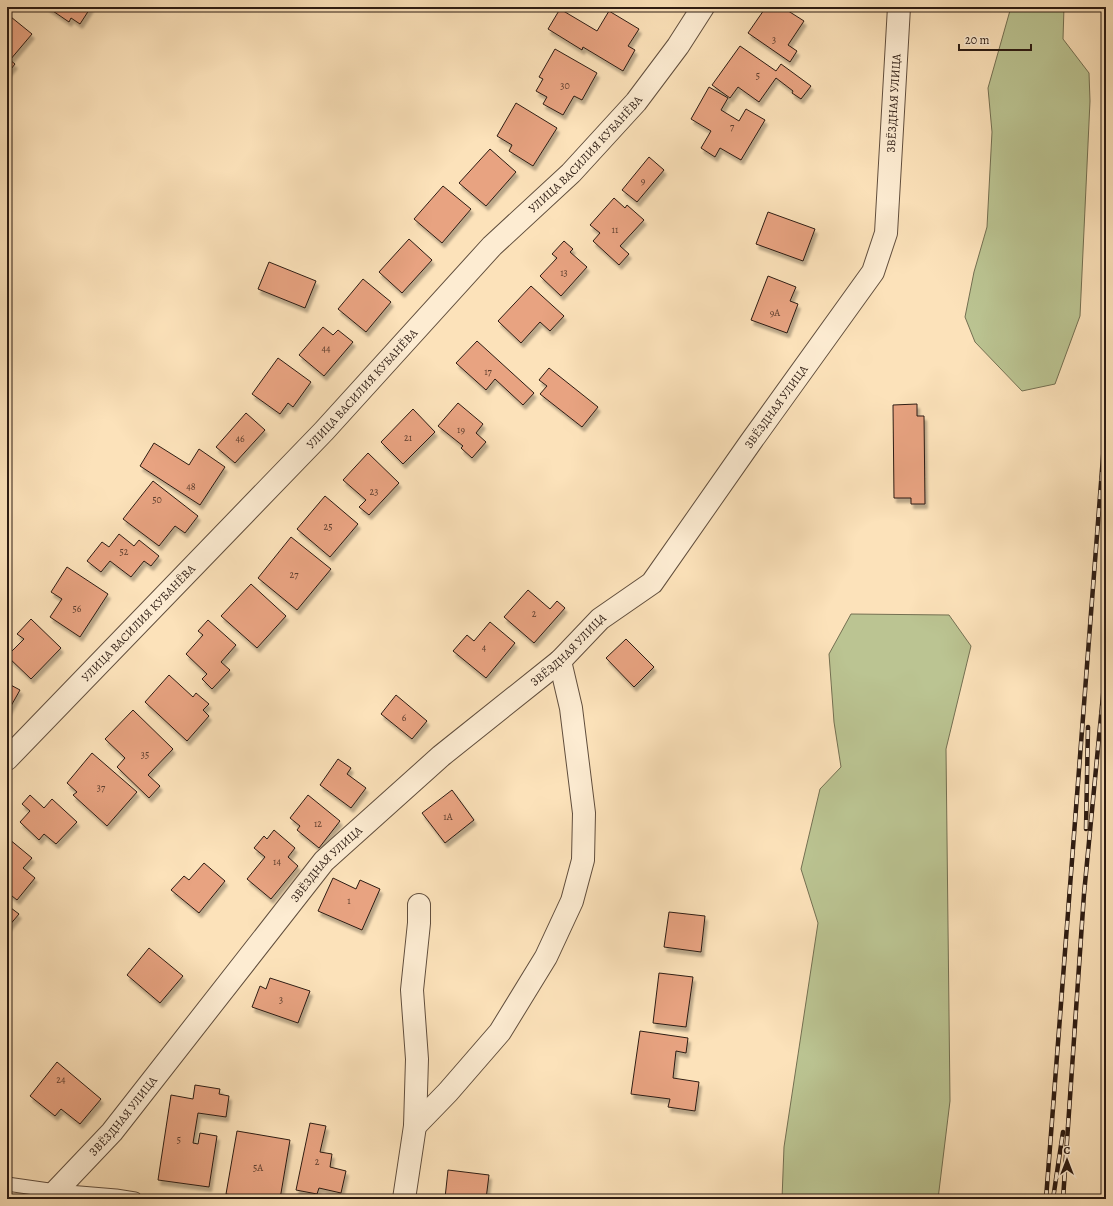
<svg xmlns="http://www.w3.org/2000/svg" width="1113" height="1206" viewBox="0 0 1113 1206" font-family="Alegreya,serif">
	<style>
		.green { fill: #bbc492; stroke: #747052 }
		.building { fill: #e8a381; stroke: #2d1c13; filter: url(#shadow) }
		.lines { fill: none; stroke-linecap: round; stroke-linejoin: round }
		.service-casing { stroke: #614e3d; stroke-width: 15 }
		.minor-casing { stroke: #614e3d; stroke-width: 24 }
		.service { stroke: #fdecd2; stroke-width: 13 }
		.minor { stroke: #fdecd2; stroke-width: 22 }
		.rail-casing { stroke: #2d1c13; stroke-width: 4.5 }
		.rail { stroke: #fdecd2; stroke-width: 3; stroke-dasharray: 9; stroke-linecap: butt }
		.labels { text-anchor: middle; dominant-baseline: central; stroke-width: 3.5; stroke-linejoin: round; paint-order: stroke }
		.number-label { font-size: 10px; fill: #5c3e2e }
		.street-label { font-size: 12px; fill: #2d1c13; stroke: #fdecd2 }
	</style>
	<defs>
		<filter id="shadow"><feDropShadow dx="2.5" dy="4.5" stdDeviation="1" flood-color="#0004"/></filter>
	</defs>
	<rect width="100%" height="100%" fill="#fce2ba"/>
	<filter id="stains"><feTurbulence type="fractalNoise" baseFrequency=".005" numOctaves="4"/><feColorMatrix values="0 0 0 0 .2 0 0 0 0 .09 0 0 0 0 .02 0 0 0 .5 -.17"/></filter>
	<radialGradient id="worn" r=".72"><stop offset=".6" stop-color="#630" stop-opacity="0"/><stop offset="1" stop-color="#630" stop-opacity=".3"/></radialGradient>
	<g class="green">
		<path d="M1011,7H1064L1063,39L1089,73L1090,101L1080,316L1055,384L1022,391L975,342L965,317L974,272L987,227L992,132L988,88Z"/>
		<path d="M851,614L949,615L971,646L946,749L950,1101L938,1199H782L784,1147L818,923L801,869L820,789L841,767L834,722L829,654Z"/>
	</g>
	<g class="building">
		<path d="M47,7H91L80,24L71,18L69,22Z"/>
		<path d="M766,7H782L804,21L788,45L797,51L790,62L748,33Z"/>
		<path d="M560,9L597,31L609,11L639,29L628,46L635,50L623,71L583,47L582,50L548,29Z"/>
		<path d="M11,17L32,34L10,60L15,64L7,74V22Z"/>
		<path d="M740,46L776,71L781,64L811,86L801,99L792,93L793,91L776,78L759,102L738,87L730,98L712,85Z"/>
		<path d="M555,49L597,73L582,100L574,96L563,115L543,104L547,97L536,91L543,79L539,77Z"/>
		<path d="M709,87L728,98L721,110L739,121L746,109L765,120L741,160L720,148L715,157L701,148L711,131L691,119Z"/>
		<path d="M516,103L557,128L533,166L509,151L512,145L497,136Z"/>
		<path d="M490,149L516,172L486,206L459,183Z"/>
		<path d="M649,157L664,170L637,202L622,190Z"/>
		<path d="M443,186L471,209L442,243L414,219Z"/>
		<path d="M614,198L625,208L627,205L644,220L620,246L629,254L619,265L593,241L600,233L590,225Z"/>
		<path d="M768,212L815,229L803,261L756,244Z"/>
		<path d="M409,239L432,260L402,293L379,272Z"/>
		<path d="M564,241L573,249L570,252L587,267L561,296L540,276L557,258L552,254Z"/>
		<path d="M269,262L316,281L305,308L258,289Z"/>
		<path d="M768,276L796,287L790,301L798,304L787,333L751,320Z"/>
		<path d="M363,279L391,302L366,332L338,309Z"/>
		<path d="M531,286L564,316L550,331L540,322L521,343L498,321Z"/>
		<path d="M323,327L333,335L338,330L353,342L324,376L299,355Z"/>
		<path d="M477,341L534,393L523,405L495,379L486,390L456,363Z"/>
		<path d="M278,358L311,382L293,407L288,403L280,414L252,394Z"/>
		<path d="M549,368L598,407L582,427L540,394L547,386L539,380Z"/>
		<path d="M458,403L483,424L476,433L486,442L472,458L461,448L463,446L438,426Z"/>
		<path d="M917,404V416H924L925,504H911V498H894L893,405Z"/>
		<path d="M413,409L435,432L403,464L381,442Z"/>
		<path d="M246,413L265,430L235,463L216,447Z"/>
		<path d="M154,443L189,465L199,449L225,467L200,505L140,466Z"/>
		<path d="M368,453L399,483L369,515L359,507L366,500L343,480Z"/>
		<path d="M153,481L198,516L185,533L175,526L159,546L123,519Z"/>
		<path d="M325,496L358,524L330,557L297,529Z"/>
		<path d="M119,534L134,546L139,540L159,556L151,566L144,561L131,577L110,561L101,572L87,561L102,542L109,547Z"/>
		<path d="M291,537L331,569L297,610L258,578Z"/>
		<path d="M67,567L108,594L80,637L50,617L62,599L51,592Z"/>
		<path d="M251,584L286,616L257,648L221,616Z"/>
		<path d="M528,590L550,609L557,601L565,608L534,643L504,617Z"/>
		<path d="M31,619L61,648L31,679L7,656L24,639L17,634Z"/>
		<path d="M208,620L236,645L221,662L230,670L212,689L202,679L207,674L186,654L203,635L198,631Z"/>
		<path d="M490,622L515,643L486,678L453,651L467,635L474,641Z"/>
		<path d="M626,639L654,667L634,687L606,658Z"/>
		<path d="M169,675L193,697L196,693L209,704L203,710L209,716L187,741L145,702Z"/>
		<path d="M7,683L20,690L7,713Z"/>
		<path d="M396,695L427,721L412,739L381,714Z"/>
		<path d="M133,710L173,749L148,775L160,786L149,798L117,767L125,758L105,739Z"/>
		<path d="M92,753L137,792L107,826L73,795L77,792L67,783Z"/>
		<path d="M338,759L351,768L347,774L366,788L351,808L320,785Z"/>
		<path d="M452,790L474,820L445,843L422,813Z"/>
		<path d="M30,795L44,808L52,799L77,822L56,844L44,834L39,840L20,822L30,811L22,804Z"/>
		<path d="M308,795L340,821L319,848L297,830L300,826L290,818Z"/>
		<path d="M274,830L295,848L288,857L298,866L271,899L247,879L265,857L254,848L264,836L267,839Z"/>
		<path d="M9,839L32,858L23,868L35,878L17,900L7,892V887L11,883L7,880V841Z"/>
		<path d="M204,863L225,881L199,913L171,890L184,876L189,880Z"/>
		<path d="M333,878L356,889L360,880L380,889L362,930L318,911Z"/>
		<path d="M7,905L19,914L8,927L7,926Z"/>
		<path d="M669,912L705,916L701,952L664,947Z"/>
		<path d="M149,948L183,976L160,1003L127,975Z"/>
		<path d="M659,973L693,977L686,1027L653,1023Z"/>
		<path d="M270,978L310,991L298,1023L252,1007L260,986L266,989Z"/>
		<path d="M640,1031L688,1038L686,1053L676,1051L673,1078L699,1082L695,1111L668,1107L670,1099L631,1094Z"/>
		<path d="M57,1062L101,1099L80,1124L61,1109L55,1116L30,1096Z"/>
		<path d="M195,1085L220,1089L219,1094L229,1096L226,1117L198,1113L193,1143L198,1144L200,1133L217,1136L209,1187L158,1180L171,1095L193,1099Z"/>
		<path d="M310,1123L326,1126L320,1152L332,1154L330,1167L346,1171L341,1193L319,1188L317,1194L296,1190Z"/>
		<path d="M237,1131L290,1140L280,1199H256L226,1194Z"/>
		<path d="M448,1170L489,1175L486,1199H426V1196L445,1198Z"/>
	</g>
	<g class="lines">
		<defs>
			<path id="service" d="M7,1184L56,1191L116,1196L135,1199"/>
			<g id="minor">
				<path id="s1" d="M7,759L324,431L492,246L571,173L636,102L678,46L703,7"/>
				<path d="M415,1126L448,1092L500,1032L546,957L572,901L583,860L584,813L571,708L560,661"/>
				<path id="s2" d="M54,1199L56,1191L112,1132L324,861L441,756L560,661L600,619L652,583L750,443L873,272L886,233L899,7"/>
				<path d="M404,1199L415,1126L417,1059L412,990L419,923V905"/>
			</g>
		</defs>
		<use href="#service" class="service-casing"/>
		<use href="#minor" class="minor-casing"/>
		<use href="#service" class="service"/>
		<use href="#minor" class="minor"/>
		<defs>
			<g id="rail">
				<path d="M1086,829L1088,727"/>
				<path d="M1046,1199L1106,418"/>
				<path d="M1053,1199L1063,1132"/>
				<path d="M1063,1199L1084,894L1106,664"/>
			</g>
		</defs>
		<use href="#rail" class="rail-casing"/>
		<use href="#rail" class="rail"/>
	</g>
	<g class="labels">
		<g class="number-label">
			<text x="774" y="39">3</text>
			<text x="758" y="75">5</text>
			<text x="565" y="85">30</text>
			<text x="732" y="126">7</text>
			<text x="643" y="180">9</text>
			<text x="615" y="229">11</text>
			<text x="564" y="272">13</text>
			<text x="775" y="312">9А</text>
			<text x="326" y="348">44</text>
			<text x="488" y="371">17</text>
			<text x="461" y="429">19</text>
			<text x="408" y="437">21</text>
			<text x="240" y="438">46</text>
			<text x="191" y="486">48</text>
			<text x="374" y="491">23</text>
			<text x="157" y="499">50</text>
			<text x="328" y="526">25</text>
			<text x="124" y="551">52</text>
			<text x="294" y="574">27</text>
			<text x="77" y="608">56</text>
			<text x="534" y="613">2</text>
			<text x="484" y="647">4</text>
			<text x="404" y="717">6</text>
			<text x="145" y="754">35</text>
			<text x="101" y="787">37</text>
			<text x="448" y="816">1А</text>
			<text x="318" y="823">12</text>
			<text x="277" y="861">14</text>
			<text x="349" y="900">1</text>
			<text x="281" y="999">3</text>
			<text x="61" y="1079">24</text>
			<text x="179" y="1139">5</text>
			<text x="317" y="1161">2</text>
			<text x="258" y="1167">5А</text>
		</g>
		<g class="street-label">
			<text stroke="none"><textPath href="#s2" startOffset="1417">ЗВЁЗДНАЯ УЛИЦА</textPath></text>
			<text stroke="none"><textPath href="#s1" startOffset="837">УЛИЦА ВАСИЛИЯ КУБАНЁВА</textPath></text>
			<text stroke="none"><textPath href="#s1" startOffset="513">УЛИЦА ВАСИЛИЯ КУБАНЁВА</textPath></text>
			<text stroke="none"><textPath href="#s2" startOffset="1080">ЗВЁЗДНАЯ УЛИЦА</textPath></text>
			<text stroke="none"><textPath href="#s1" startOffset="189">УЛИЦА ВАСИЛИЯ КУБАНЁВА</textPath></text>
			<text stroke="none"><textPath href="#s2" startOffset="757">ЗВЁЗДНАЯ УЛИЦА</textPath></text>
			<text stroke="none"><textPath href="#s2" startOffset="433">ЗВЁЗДНАЯ УЛИЦА</textPath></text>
			<text stroke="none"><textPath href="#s2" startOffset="109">ЗВЁЗДНАЯ УЛИЦА</textPath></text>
		</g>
	</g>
	<rect width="1113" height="1206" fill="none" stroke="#fce2ba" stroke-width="24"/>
	<rect x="8" y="8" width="1097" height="1190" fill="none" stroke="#2d1c13" stroke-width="2"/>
	<rect x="12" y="12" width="1089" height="1182" fill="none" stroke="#2d1c13"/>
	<g transform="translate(1067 1160)" stroke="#fdecd2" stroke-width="3" paint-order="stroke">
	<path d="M0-3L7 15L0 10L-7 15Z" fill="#2d1c13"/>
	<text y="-6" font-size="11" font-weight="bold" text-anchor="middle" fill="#2d1c13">С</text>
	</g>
	<path d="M959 44v6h72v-6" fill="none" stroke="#2d1c13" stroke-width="2"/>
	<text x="965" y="44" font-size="12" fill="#2d1c13" stroke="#fdecd2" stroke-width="3" paint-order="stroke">20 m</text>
	<rect width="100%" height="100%" filter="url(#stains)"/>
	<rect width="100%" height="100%" fill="url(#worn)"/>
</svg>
